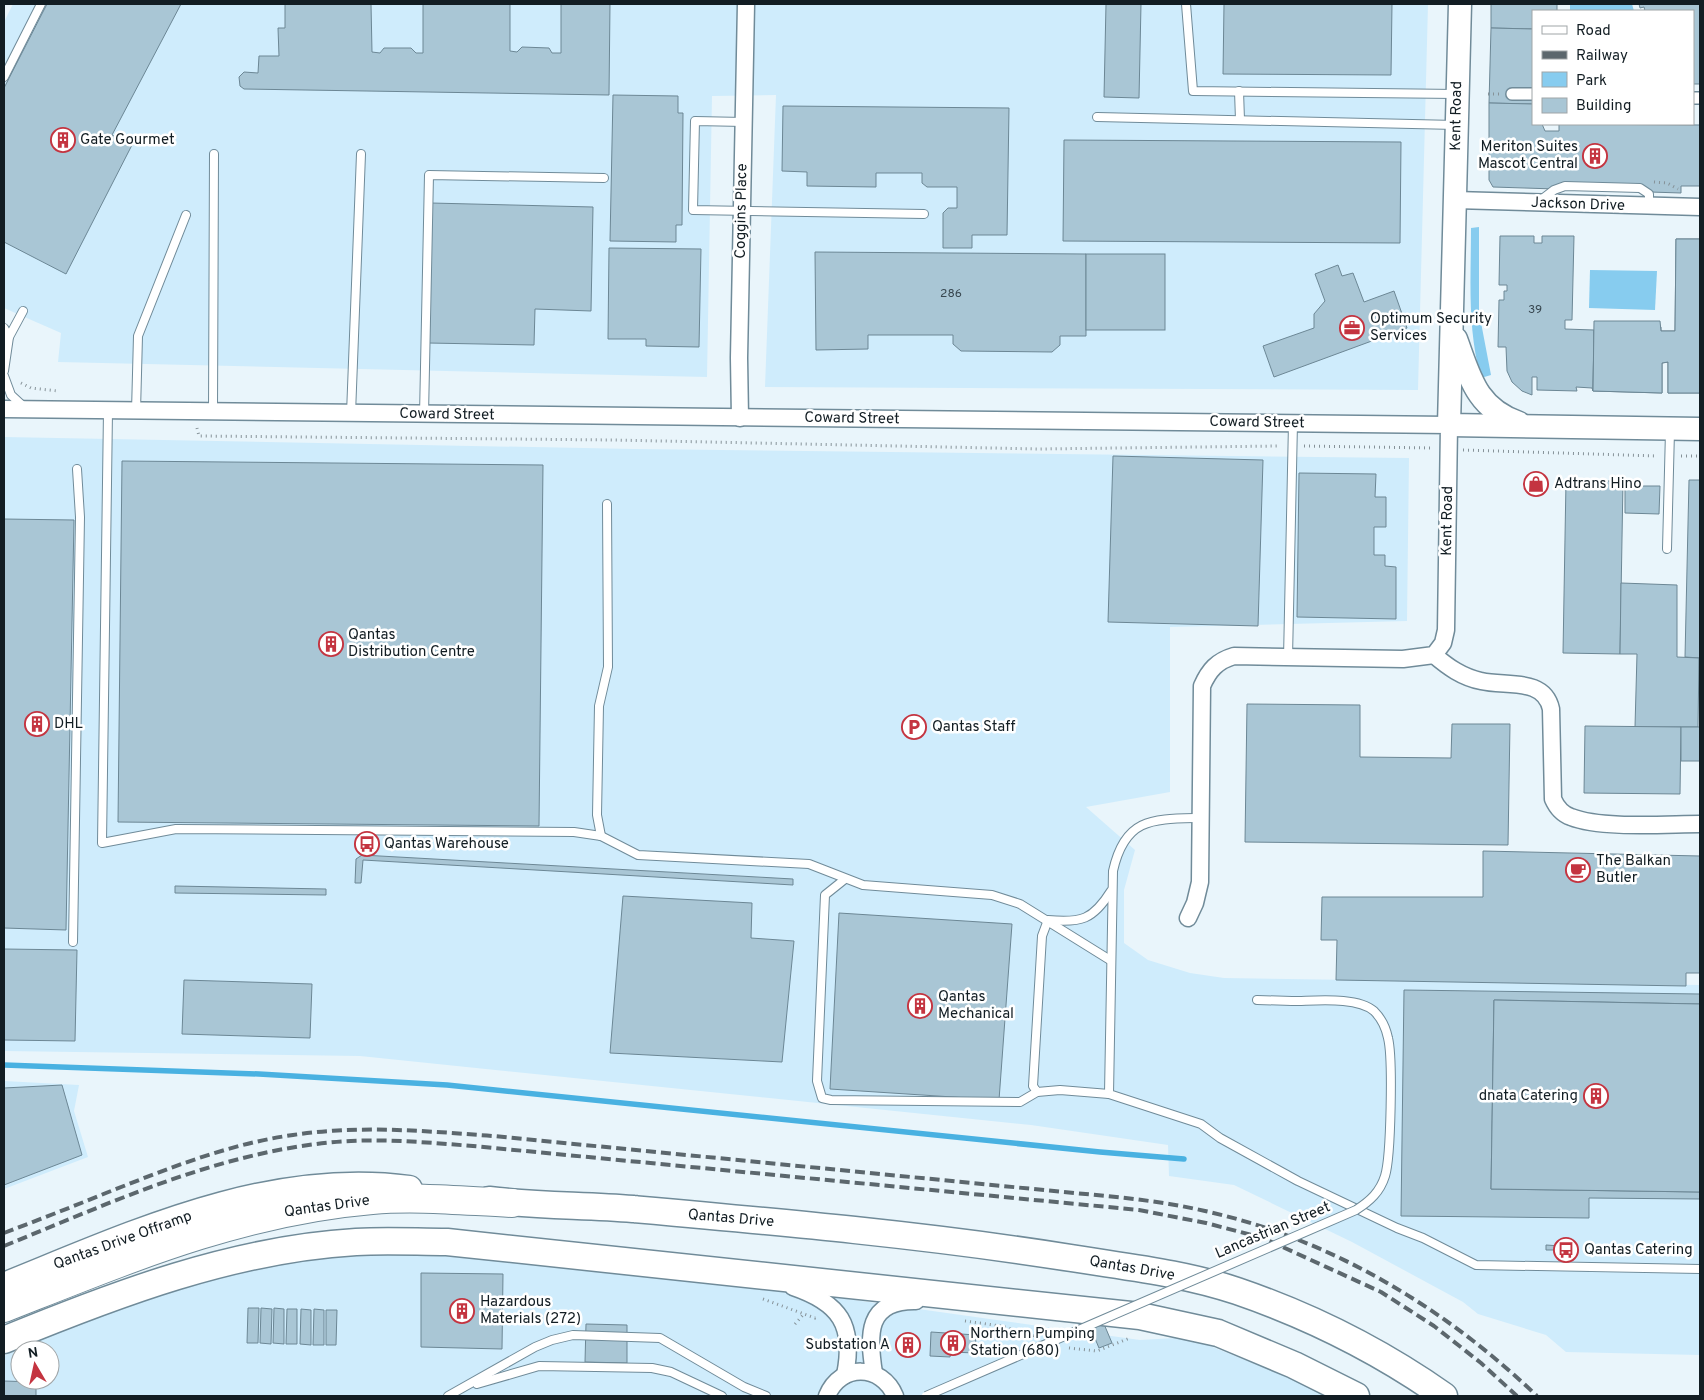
<svg xmlns="http://www.w3.org/2000/svg" width="1704" height="1400" viewBox="0 0 1704 1400" font-family="Overpass,sans-serif">
	<style>
		.built { fill: #cfecfc; fill-rule: evenodd }
		.green { fill: #87ccef }
		.lines { fill: none; stroke-linecap: round; stroke-linejoin: round }
		.stream { stroke: #49b1e1; stroke-width: 5.5 }
		.building { fill: #a9c6d5; stroke: #6c8795 }
		.service-casing { stroke: #708b99; stroke-width: 10 }
		.pedestrian-casing { stroke: #708b99; stroke-width: 14 }
		.minor-casing { stroke: #708b99; stroke-width: 19 }
		.secondary-casing { stroke: #708b99; stroke-width: 25 }
		.trunk-casing { stroke: #708b99; stroke-width: 29 }
		.motorway-casing { stroke: #708b99; stroke-width: 30 }
		.path { stroke: #869298; stroke-width: 3; stroke-dasharray: 1 4; stroke-linecap: butt }
		.service { stroke: #fff; stroke-width: 8 }
		.pedestrian { stroke: #fff; stroke-width: 11 }
		.minor { stroke: #fff; stroke-width: 16 }
		.secondary { stroke: #fff; stroke-width: 22 }
		.trunk { stroke: #fff; stroke-width: 26 }
		.motorway { stroke: #fff; stroke-width: 28 }
		.rail { stroke: #5c676d; stroke-width: 4; stroke-dasharray: 10 5; stroke-linecap: butt }
		.service-bridge-casing { stroke: #708b99; stroke-width: 10; stroke-linecap: butt }
		.service-bridge { stroke: #fff; stroke-width: 8 }
		.labels { text-anchor: middle; dominant-baseline: central; stroke-width: 5; stroke-linejoin: round; paint-order: stroke }
		.number-label { font-size: 12px; fill: #384750 }
		.street-label { font-size: 15px; fill: #121d23; stroke: #fff }
		.poi-label { font-size: 15px; fill: #121d23; stroke: #fff; text-anchor: start }
	</style>
	<rect width="100%" height="100%" fill="#e9f5fb"/>
	<g class="built">
		<path d="M13,4H1428L1418,390L765,387L776,95L712,96L707,377L58,362L61,333L4,308V22Z"/>
		<path d="M4,437L634,449L1409,458L1407,621L1170,627V792L1086,807L1135,850L1124,890V943L1148,960L1190,973L1224,978L1700,985V1355L1566,1352L1546,1335L1478,1314L1463,1302L1352,1242L1234,1185L1169,1176L1168,1145L1031,1125L360,1056L4,1051Z"/>
		<path d="M4,1081L79,1085L74,1111L88,1157L4,1189Z"/>
		<path d="M440,1254L747,1285L1140,1340L1175,1338L1195,1340L1283,1375L1328,1396H4V1356L115,1308L222,1274L321,1256ZM20,1350H50V1380H20Z"/>
	</g>
	<g class="green">
		<path d="M1570,4H1632L1634,11H1570Z"/>
		<path d="M1479,227V312L1491,375L1481,378C1467,328 1471,279 1471,228Z"/>
		<path d="M1590,270L1657,271L1655,310L1589,308Z"/>
	</g>
	<g class="lines">
		<path class="stream" d="M4,1065L259,1074L447,1085L1100,1152L1184,1159"/>
	</g>
	<g class="building">
		<path d="M47,4H181L112,135L132,145L66,274L4,242V88Z"/>
		<path d="M285,4H371L372,52L380,53L384,48H411L416,53H423V4H510V51L517,52L522,47L549,48L552,53H561V4H610L609,95L244,89L240,86L239,77L244,72L258,73L259,56H279L278,28H285Z"/>
		<path d="M1106,4H1141L1139,98L1104,97Z"/>
		<path d="M1224,4H1392L1391,75L1223,74Z"/>
		<path d="M1491,4H1557V11H1533V29L1491,28Z"/>
		<path d="M1639,4H1700V84H1693V11H1645L1644,7L1640,8Z"/>
		<path d="M1491,28L1533,29V104L1489,103Z"/>
		<path d="M613,95L678,96V113H683L682,225H676V242L610,241Z"/>
		<path d="M1489,103L1533,104V124H1542L1545,131H1559V124L1700,125V118V186H1681V193L1493,187L1489,180Z"/>
		<path d="M783,106L1009,108L1007,235H972V248H943V213L948,208H957V187H927L922,183V173H876V187L807,186V172L782,171Z"/>
		<path d="M1064,140L1401,142L1400,243L1063,241Z"/>
		<path d="M431,203L593,207L591,311L535,309L534,345L428,343Z"/>
		<path d="M1500,236H1534V243H1542V236H1574L1572,320H1565V329L1594,330L1593,391L1592,388L1576,387L1577,391L1537,390V377H1532V395L1522,391L1512,382L1507,371L1506,347H1498L1499,300H1504V291H1507V285H1499Z"/>
		<path d="M1676,239H1700V393H1668V362L1662,363V393L1593,391L1594,330H1599V326L1661,327V331H1675Z"/>
		<path d="M1676,239H1700V393H1668V362L1662,363V393L1593,391L1594,321H1660L1661,331H1675Z"/>
		<path d="M609,248L701,249L699,347L646,346V339H608Z"/>
		<path d="M815,252L1086,254V336H1060V345L1052,352L961,351L953,344V335H868V349L816,350Z"/>
		<rect x="1086" y="254" width="79" height="76"/>
		<path d="M1338,265L1342,276L1353,273L1364,302L1394,291L1407,328L1274,377L1263,346L1314,328V314L1325,301L1315,274Z"/>
		<path d="M1113,456L1263,460L1258,626L1108,622Z"/>
		<path d="M122,461L543,465L539,826L118,822Z"/>
		<path d="M1299,473L1376,474L1375,497H1386V527H1374V555H1385V566L1396,567V619L1297,617Z"/>
		<path d="M1689,480H1700V658L1685,657Z"/>
		<path d="M1566,481H1623L1620,654L1563,653Z"/>
		<path d="M1625,486H1660L1659,514L1625,513Z"/>
		<path d="M4,519L74,520L66,930L4,928Z"/>
		<path d="M1621,583L1677,585V657L1699,658L1698,727H1635L1637,654H1620Z"/>
		<path d="M1247,704L1360,705V757L1451,758L1452,724H1510L1508,845L1245,842Z"/>
		<path d="M1585,726L1681,727L1680,794L1584,793Z"/>
		<rect x="1681" y="727" width="19" height="34"/>
		<path d="M1483,851L1700,856V973H1686V986L1336,980L1337,940H1321L1322,897H1483Z"/>
		<path d="M362,855L793,879V885L363,860L361,883H355L356,859Z"/>
		<path d="M175,886L326,889V895L175,893Z"/>
		<path d="M623,896L752,903L751,938L794,941L782,1062L610,1053Z"/>
		<path d="M839,913L1012,924L999,1100L830,1089Z"/>
		<path d="M4,949L77,950L75,1041L4,1040Z"/>
		<path d="M184,980L312,984L310,1038L182,1034Z"/>
		<path d="M1404,990L1700,994V1004L1494,1000L1491,1189L1700,1192V1199L1589,1198V1218L1401,1216Z"/>
		<path d="M1494,1000L1700,1004V1192L1491,1189Z"/>
		<path d="M62,1085L82,1155L4,1185V1088Z"/>
		<path d="M1546,1245L1561,1246V1250H1546Z"/>
		<path d="M421,1273L503,1274L502,1349L421,1347Z"/>
		<path d="M248,1308H259L258,1343H247Z"/>
		<path d="M261,1308L272,1309L271,1344L260,1343Z"/>
		<path d="M274,1308L284,1309V1344L273,1343Z"/>
		<path d="M287,1309H297V1344H286Z"/>
		<path d="M301,1309L311,1310V1345L300,1344Z"/>
		<path d="M314,1309L324,1310V1345H313Z"/>
		<path d="M326,1310H337L336,1345H326Z"/>
		<path d="M586,1324L627,1325V1363L585,1362Z"/>
		<path d="M1104,1324L1112,1343L1099,1348L1091,1329Z"/>
		<path d="M931,1332L976,1335L975,1353L951,1352L950,1357L930,1356Z"/>
		<path d="M905,1336H911V1351L904,1350Z"/>
		<path d="M4,1381L36,1382V1396H4Z"/>
	</g>
	<g class="lines">
		<defs>
			<g id="service">
				<path d="M1186,4L1193,91L1457,94"/>
				<path d="M4,77L41,4"/>
				<path d="M1239,91L1240,120"/>
				<path d="M1097,117L1456,125"/>
				<path d="M744,122L695,121L693,210L924,214"/>
				<path d="M1541,200L1554,190L1565,186L1640,188L1649,194V206"/>
				<path d="M4,328L9,337L4,371"/>
				<path d="M9,337L23,311"/>
				<path d="M4,376L11,395L24,407"/>
				<path d="M108,411L102,843L176,829L574,832L601,836L638,855L809,864L863,885L992,895L1020,904L1110,960"/>
				<path d="M136,411L138,336L186,215"/>
				<path d="M213,412L214,154"/>
				<path d="M351,414L361,154"/>
				<path d="M424,415L429,175L604,178"/>
				<path d="M1667,549L1670,431"/>
				<path d="M1288,658L1293,423"/>
				<path d="M1201,818C1153,819 1125,817 1113,871L1109,1094L1201,1124L1220,1138L1298,1181L1397,1228L1423,1238L1476,1265L1700,1269"/>
				<path d="M601,836L597,815L599,706L608,667L607,504"/>
				<path d="M845,879L825,895L817,1081L822,1098L831,1100L1020,1102L1037,1092"/>
				<path d="M73,942L80,517L77,469"/>
				<path d="M1257,1000L1292,1001"/>
				<path d="M1109,1094L1060,1090L1037,1092L1033,1086L1042,936L1048,920C1081,923 1093,920 1111,891"/>
				<path d="M477,1384L539,1366L652,1368L671,1372L722,1396"/>
				<path d="M448,1396L535,1347L552,1340L573,1335L660,1338L744,1387L766,1396"/>
			</g>
			<g id="pedestrian">
				<path d="M1512,94H1533"/>
				<path d="M1693,98H1700"/>
			</g>
			<g id="minor">
				<path d="M1455,200L1700,207"/>
				<path d="M4,409L1449,425L1446,630L1443,643L1434,655L1403,659L1234,656C1217,661 1209,670 1202,686L1200,882L1195,903L1188,918"/>
				<path d="M740,418L739,358L746,4"/>
				<path d="M1434,655C1448,667 1462,677 1481,681C1506,687 1544,677 1551,709L1553,799C1557,808 1562,814 1571,817C1601,829 1667,824 1700,824"/>
				<path d="M793,1287C840,1303 855,1325 845,1375"/>
				<path d="M874,1373C868,1335 866,1300 916,1301"/>
				<path d="M827,1396C840,1363 882,1364 895,1396"/>
			</g>
			<g id="secondary">
				<path d="M1460,4L1449,425L1700,429"/>
				<path d="M1456,339C1470,377 1476,408 1519,423"/>
			</g>
			<g id="trunk">
				<path d="M489,1200C537,1206 585,1205 633,1209C779,1222 926,1235 1071,1258C1126,1267 1184,1273 1237,1291C1310,1316 1380,1351 1444,1396"/>
				<path d="M4,1286C131,1235 268,1170 409,1189"/>
				<path d="M4,1340C116,1294 234,1249 356,1242C387,1240 417,1242 447,1242L1140,1316L1218,1333L1294,1365L1356,1396"/>
			</g>
			<path id="motorway" d="M4,1308C126,1260 240,1211 372,1200C418,1196 465,1201 512,1203"/>
		</defs>
		<use href="#service" class="service-casing"/>
		<use href="#pedestrian" class="pedestrian-casing"/>
		<use href="#minor" class="minor-casing"/>
		<use href="#secondary" class="secondary-casing"/>
		<use href="#trunk" class="trunk-casing"/>
		<use href="#motorway" class="motorway-casing"/>
		<g class="path">
			<path d="M1488,94H1499"/>
			<path d="M1654,182L1667,183L1678,189"/>
			<path d="M21,383L31,388L58,391"/>
			<path d="M197,428L199,436L614,440L1039,449L1280,446"/>
			<path d="M1304,446L1432,448"/>
			<path d="M1463,450L1657,456"/>
			<path d="M1681,456H1700"/>
			<path d="M763,1299L815,1318L818,1317"/>
			<path d="M965,1321L1001,1326L1035,1336"/>
			<path d="M795,1324L804,1314"/>
			<path d="M1069,1348L1097,1351L1130,1338"/>
		</g>
		<use href="#service" class="service"/>
		<use href="#pedestrian" class="pedestrian"/>
		<use href="#minor" class="minor"/>
		<use href="#secondary" class="secondary"/>
		<use href="#trunk" class="trunk"/>
		<use href="#motorway" class="motorway"/>
		<g class="rail">
			<path d="M4,1233C38,1220 72,1207 106,1193C167,1169 228,1144 293,1135C359,1125 426,1131 493,1136L1074,1193C1118,1197 1162,1201 1205,1211C1331,1239 1445,1308 1537,1396"/>
			<path d="M4,1246C115,1201 230,1147 351,1141C392,1139 433,1143 473,1146L1139,1210L1206,1223L1263,1238L1381,1292L1434,1326L1481,1363L1517,1396"/>
		</g>
		<defs>
			<path id="service-bridge" d="M926,1396L1356,1210C1370,1201 1380,1192 1385,1176C1391,1157 1393,1058 1388,1038C1386,1028 1381,1018 1374,1011C1357,996 1314,1001 1292,1001"/>
		</defs>
		<use href="#service-bridge" class="service-bridge-casing"/>
		<use href="#service-bridge" class="service-bridge"/>
	</g>
	<defs>
		<symbol id="building-ring" viewBox="-11 -11 22 22"><circle r="9.5" fill="#fff" stroke="#c43440" stroke-width="1.5"/><path d="M-4-6H4V6H1V3H-1V6H-4ZM-2.5-4.3h1.7v1.8h-1.7ZM.8-4.3h1.7v1.8H.8ZM-2.5-1h1.7V.8h-1.7ZM.8-1h1.7V.8H.8Z" fill="#c43440"/></symbol>
		<symbol id="office-ring" viewBox="-11 -11 22 22"><circle r="9.5" fill="#fff" stroke="#c43440" stroke-width="1.5"/><path d="M-6-3h4V-5.5h4V-3h4V5H-6ZM-1-4.5V-3h2v-1.5ZM-6 0V1H6V0Z" fill="#c43440"/></symbol>
		<symbol id="shop-ring" viewBox="-11 -11 22 22"><circle r="9.5" fill="#fff" stroke="#c43440" stroke-width="1.5"/><path d="M-5-2.5h2.3a2.7 3.5 0 0 1 5.4 0H5L5.5 6h-11ZM-1.5-2.5h3a1.5 2.3 0 0 0-3 0Z" fill="#c43440"/></symbol>
		<symbol id="parking-ring" viewBox="-11 -11 22 22"><circle r="9.5" fill="#fff" stroke="#c43440" stroke-width="1.5"/><path d="M-3.5-5.5H1a3.5 3.5 0 0 1 0 7H-1V5.5H-3.5ZM-1-3.4V-.6H.8a1.4 1.4 0 0 0 0-2.8Z" fill="#c43440"/></symbol>
		<symbol id="bus-ring" viewBox="-11 -11 22 22"><circle r="9.5" fill="#fff" stroke="#c43440" stroke-width="1.5"/><path d="M-5-6H5V4H4V6H2V4H-2V6H-4V4H-5ZM-3.5-4V0h7V-4ZM-3.5 1.2v1.5H-2V1.2ZM2 1.2v1.5H3.5V1.2Z" fill="#c43440"/></symbol>
		<symbol id="cafe-ring" viewBox="-11 -11 22 22"><circle r="9.5" fill="#fff" stroke="#c43440" stroke-width="1.5"/><path d="M-5.5-4.5H6V0H3Q3 3.5 0 3.5H-2.5Q-5.5 3.5-5.5 0ZM3-3.2v2h1.7v-2ZM-6 4.5H4V6H-6Z" fill="#c43440"/></symbol>
	</defs>
	<g fill-rule="evenodd">
		<use href="#building-ring" x="49" y="126" width="28" height="28"/>
		<use href="#building-ring" x="1581" y="142" width="28" height="28"/>
		<use href="#office-ring" x="1338" y="314" width="28" height="28"/>
		<use href="#shop-ring" x="1522" y="470" width="28" height="28"/>
		<use href="#building-ring" x="317" y="630" width="28" height="28"/>
		<use href="#building-ring" x="23" y="710" width="28" height="28"/>
		<use href="#parking-ring" x="900" y="713" width="28" height="28"/>
		<use href="#bus-ring" x="353" y="830" width="28" height="28"/>
		<use href="#cafe-ring" x="1564" y="856" width="28" height="28"/>
		<use href="#building-ring" x="906" y="992" width="28" height="28"/>
		<use href="#building-ring" x="1582" y="1082" width="28" height="28"/>
		<use href="#bus-ring" x="1552" y="1236" width="28" height="28"/>
		<use href="#building-ring" x="448" y="1297" width="28" height="28"/>
		<use href="#building-ring" x="939" y="1329" width="28" height="28"/>
		<use href="#building-ring" x="894" y="1331" width="28" height="28"/>
	</g>
	<g class="labels">
		<g class="number-label">
			<text x="951" y="294">286</text>
			<text x="1535" y="310">39</text>
		</g>
		<g class="street-label">
			<text transform="translate(1457 116) rotate(-89)">Kent Road</text>
			<text transform="translate(1578 205) rotate(2)">Jackson Drive</text>
			<text transform="translate(742 211) rotate(-89)">Coggins Place</text>
			<text transform="translate(447 415) rotate(1)">Coward Street</text>
			<text transform="translate(852 419) rotate(1)">Coward Street</text>
			<text transform="translate(1257 423) rotate(1)">Coward Street</text>
			<text transform="translate(1448 521) rotate(-89)">Kent Road</text>
			<text transform="translate(327 1207) rotate(-8)">Qantas Drive</text>
			<text transform="translate(731 1219) rotate(5)">Qantas Drive</text>
			<text transform="translate(1273 1231) rotate(-23)">Lancastrian Street</text>
			<text transform="translate(123 1241) rotate(-20)">Qantas Drive Offramp</text>
			<text transform="translate(1132 1269) rotate(10)">Qantas Drive</text>
		</g>
		<g class="poi-label">
			<text x="80" y="140">Gate Gourmet</text>
			<text x="1578" y="147" text-anchor="end">Meriton Suites<tspan x="1578" dy="17">Mascot Central</tspan></text>
			<text x="1370" y="319">Optimum Security<tspan x="1370" dy="17">Services</tspan></text>
			<text x="1554" y="484">Adtrans Hino</text>
			<text x="348" y="635">Qantas<tspan x="348" dy="17">Distribution Centre</tspan></text>
			<text x="54" y="724">DHL</text>
			<text x="932" y="727">Qantas Staff</text>
			<text x="384" y="844">Qantas Warehouse</text>
			<text x="1596" y="861">The Balkan<tspan x="1596" dy="17">Butler</tspan></text>
			<text x="938" y="997">Qantas<tspan x="938" dy="17">Mechanical</tspan></text>
			<text x="1578" y="1096" text-anchor="end">dnata Catering</text>
			<text x="1584" y="1250">Qantas Catering</text>
			<text x="480" y="1302">Hazardous<tspan x="480" dy="17">Materials (272)</tspan></text>
			<text x="970" y="1334">Northern Pumping<tspan x="970" dy="17">Station (680)</tspan></text>
			<text x="890" y="1345" text-anchor="end">Substation A</text>
		</g>
	</g>
	<rect width="1704" height="1400" fill="none" stroke="#121d23" stroke-width="10"/>
	<rect x="1532" y="10" width="162" height="115" fill="#ffffff" stroke="#a0a5a7"/>
	<rect x="1542" y="26" width="25" height="8" fill="#ffffff" stroke="#a0a5a7"/>
	<text x="1576" y="35" font-size="15" fill="#121d23">Road</text>
	<rect x="1542" y="51" width="25" height="8" fill="#5c676d" stroke="#a0a5a7"/>
	<text x="1576" y="60" font-size="15" fill="#121d23">Railway</text>
	<rect x="1542" y="72" width="25" height="15" fill="#87ccef" stroke="#a0a5a7"/>
	<text x="1576" y="85" font-size="15" fill="#121d23">Park</text>
	<rect x="1542" y="98" width="25" height="15" fill="#a9c6d5" stroke="#a0a5a7"/>
	<text x="1576" y="110" font-size="15" fill="#121d23">Building</text>
	<g transform="translate(35 1365) rotate(351)"><circle r="24" fill="#ffffff" stroke="#a0a5a7"/>
	<path d="M0-4L9 19L0 12L-9 19Z" fill="#c43440"/>
	<text y="-8" font-size="14" font-weight="bold" text-anchor="middle" fill="#121d23">N</text>
	</g>
</svg>
